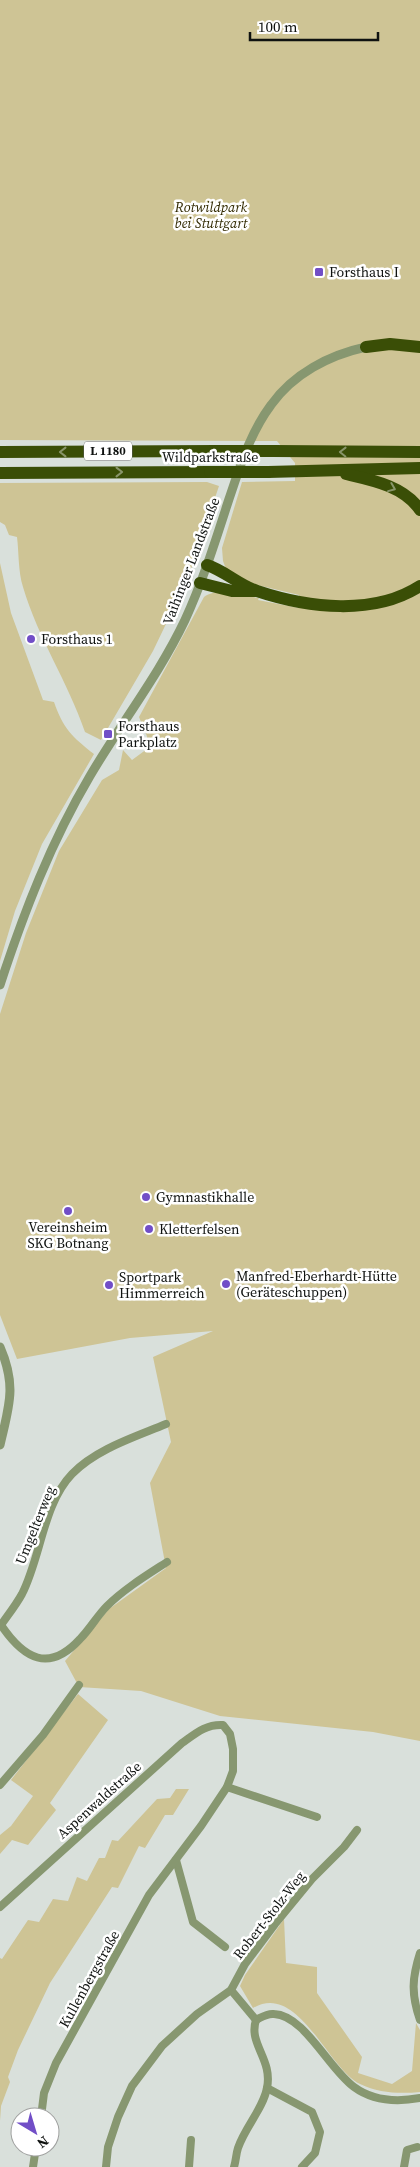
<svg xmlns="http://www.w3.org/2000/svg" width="420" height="2167" viewBox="0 0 420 2167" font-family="'Source Serif 4',serif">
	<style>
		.green { fill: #cec495 }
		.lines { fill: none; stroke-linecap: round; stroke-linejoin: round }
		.minor { stroke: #879770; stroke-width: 8 }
		.tertiary { stroke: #879770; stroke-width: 9 }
		.trunk { stroke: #3a4e06; stroke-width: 12 }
		.trunk-bridge { stroke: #3a4e06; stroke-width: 12 }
		.oneway { stroke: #89956a }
		.poi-dot { fill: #714ec7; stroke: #fff; stroke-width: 2 }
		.labels { text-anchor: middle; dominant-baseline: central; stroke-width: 5; stroke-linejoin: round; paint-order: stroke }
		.shield { fill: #fff; stroke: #575958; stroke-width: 1 }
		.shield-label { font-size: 12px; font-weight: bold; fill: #0f1210 }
		.park-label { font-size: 14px; font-style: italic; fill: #312900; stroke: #fff }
		.poi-label { font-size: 14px; fill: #0f1210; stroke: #fff; text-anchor: start }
		.street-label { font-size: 14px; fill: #0f1210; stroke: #fff }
	</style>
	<rect width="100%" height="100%" fill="#d9e0db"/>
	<g class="green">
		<path d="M0,0H420V1741L373,1732L220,1716L141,1691L79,1687L65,1661L109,1609L166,1568L150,1483L171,1442L153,1357L213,1331L130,1338L17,1359L0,1315V1014L26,933L59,851L102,780L119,770L123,750L132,760L151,746L139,717L204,597C217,587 243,596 259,598L258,600L299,608V595L253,584L226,569L223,561L222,548L242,482L295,481V463L277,441L0,440Z"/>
		<path d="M207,482L219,486L188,578L153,651L101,740L85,732C68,682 38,638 23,587C18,571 19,553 17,537L9,535L5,525L0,522V483Z"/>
		<path d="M0,563L11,613L43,700L54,702C63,728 72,737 94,754L42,844L15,911L0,961Z"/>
		<path d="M78,1694L108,1720L50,1803L56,1810L28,1845L12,1840L0,1854V1835L11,1826L33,1796L11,1780Z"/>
		<path d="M176,1789H189L173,1815H165L145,1848L139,1846L118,1888L112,1887L50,1983L18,2050L8,2077L10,2082L1,2106L0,2121V1958L2,1959L28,1920L39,1922L53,1899L68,1901L77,1877L87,1881L99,1858H105L112,1840L118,1841L157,1799L170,1798Z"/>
		<path d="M284,1919L286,1963L317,1967V1993L362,2057L358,2073L392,2084L412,2071L416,2023L420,2030V2092C399,2094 379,2093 360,2084C328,2069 298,1981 253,2008L240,1986L245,1975Z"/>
	</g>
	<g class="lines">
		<g class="minor">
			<path d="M1,1625C8,1615 16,1605 22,1594C41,1557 43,1504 72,1474C96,1449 135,1437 166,1424"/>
			<path d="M1,1625C24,1659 49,1673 80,1639C90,1629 97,1616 107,1606C124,1589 147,1575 167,1562"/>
			<path d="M0,1785L43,1735L79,1685"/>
			<path d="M227,1787L317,1817"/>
			<path d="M176,1860L193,1922L225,1947"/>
			<path d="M0,1907L182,1743C196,1733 206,1724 223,1725L230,1734L233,1749V1771L227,1787L201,1826L149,1895L56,2063L44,2093L41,2117"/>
			<path d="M420,1953C412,1978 411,1994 420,2020"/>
			<path d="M231,1990L256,2020"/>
			<path d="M256,2020C262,2017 267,2013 274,2014C304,2015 329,2069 354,2087C373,2101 398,2102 420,2098"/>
			<path d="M267,2088L312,2112L320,2132L315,2153L302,2167"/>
			<path d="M33,2167L36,2147"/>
			<path d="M106,2167L108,2147L118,2117L132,2086L162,2046L197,2014L231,1990L245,1964L275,1924L312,1879L344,1847L357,1830"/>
			<path d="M189,2167L191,2140"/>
			<path d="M234,2167C236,2161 236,2154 238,2148C245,2127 263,2109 267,2088C273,2059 248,2044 256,2020"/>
			<path d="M404,2167L407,2150L417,2147"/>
		</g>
		<g class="tertiary">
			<path d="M0,985C24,912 51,842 90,776C121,723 159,675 185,620C203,581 216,539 229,499C240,467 250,433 271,405C293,374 329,355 366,347"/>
			<path d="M0,1347C17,1386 9,1406 0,1445"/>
		</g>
		<g class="trunk">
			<path d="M366,347L390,344L420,347"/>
			<path d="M274,451L420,452"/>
			<path d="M0,452L217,451"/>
			<path d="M268,472L420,468"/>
			<path d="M0,473L210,472"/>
			<path d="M346,474C372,480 404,486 420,510"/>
			<path d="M207,565C225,571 239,585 257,591C308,608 374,616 420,586"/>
			<path d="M200,583L232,591H256"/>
		</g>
		<g class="trunk-bridge">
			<path d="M217,451H274"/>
			<path d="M210,472H268"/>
		</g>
	</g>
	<defs><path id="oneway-chevron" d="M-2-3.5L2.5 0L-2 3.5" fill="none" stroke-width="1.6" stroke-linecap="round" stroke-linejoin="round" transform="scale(1.25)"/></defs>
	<g class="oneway">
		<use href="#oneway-chevron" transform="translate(63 452) rotate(180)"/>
		<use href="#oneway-chevron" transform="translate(343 452) rotate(-179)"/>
		<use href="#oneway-chevron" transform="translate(119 472)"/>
		<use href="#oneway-chevron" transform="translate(392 488) rotate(22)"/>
	</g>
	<g class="poi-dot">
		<rect x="314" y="267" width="10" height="10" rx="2.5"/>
		<circle cx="31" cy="639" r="5"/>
		<rect x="103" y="729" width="10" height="10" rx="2.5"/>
		<circle cx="146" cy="1197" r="5"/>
		<circle cx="68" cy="1211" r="5"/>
		<circle cx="149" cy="1229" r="5"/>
		<circle cx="226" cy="1284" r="5"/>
		<circle cx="109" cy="1285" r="5"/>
	</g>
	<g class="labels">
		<rect class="shield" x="84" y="441.5" width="48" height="19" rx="4"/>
		<g class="shield-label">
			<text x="108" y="451">L 1180</text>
		</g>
		<g class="park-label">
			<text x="211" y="207">Rotwildpark<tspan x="211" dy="16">bei Stuttgart</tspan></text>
		</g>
		<g class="poi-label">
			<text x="329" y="272">Forsthaus I</text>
			<text x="41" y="639">Forsthaus 1</text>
			<text x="118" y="726">Forsthaus<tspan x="118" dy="16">Parkplatz</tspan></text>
			<text x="156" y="1197">Gymnastikhalle</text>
			<text x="68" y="1227" text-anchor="middle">Vereinsheim<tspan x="68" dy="16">SKG Botnang</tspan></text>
			<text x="159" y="1229">Kletterfelsen</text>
			<text x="236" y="1276">Manfred-Eberhardt-Hütte<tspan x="236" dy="16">(Geräteschuppen)</tspan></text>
			<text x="119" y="1277">Sportpark<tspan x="119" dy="16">Himmerreich</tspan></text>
		</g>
		<g class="street-label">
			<text x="210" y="457">Wildparkstraße</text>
			<text transform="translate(191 561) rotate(-69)">Vaihinger Landstraße</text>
			<text transform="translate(35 1525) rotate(-68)">Umgelterweg</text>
			<text transform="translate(99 1800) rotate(-42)">Aspenwaldstraße</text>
			<text transform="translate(269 1915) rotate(-52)">Robert-Stolz-Weg</text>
			<text transform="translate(89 1979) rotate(-61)">Kullenbergstraße</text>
		</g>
	</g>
	<g transform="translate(35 2132) rotate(142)"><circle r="24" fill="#ffffff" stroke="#9fa09f"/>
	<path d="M0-4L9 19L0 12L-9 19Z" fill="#714ec7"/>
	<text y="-8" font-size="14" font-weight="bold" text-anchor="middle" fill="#0f1210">N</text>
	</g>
	<path d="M250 32v8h128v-8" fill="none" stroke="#0f1210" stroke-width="2.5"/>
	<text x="258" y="32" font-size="15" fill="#0f1210" stroke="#ffffff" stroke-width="4" paint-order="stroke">100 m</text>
</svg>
